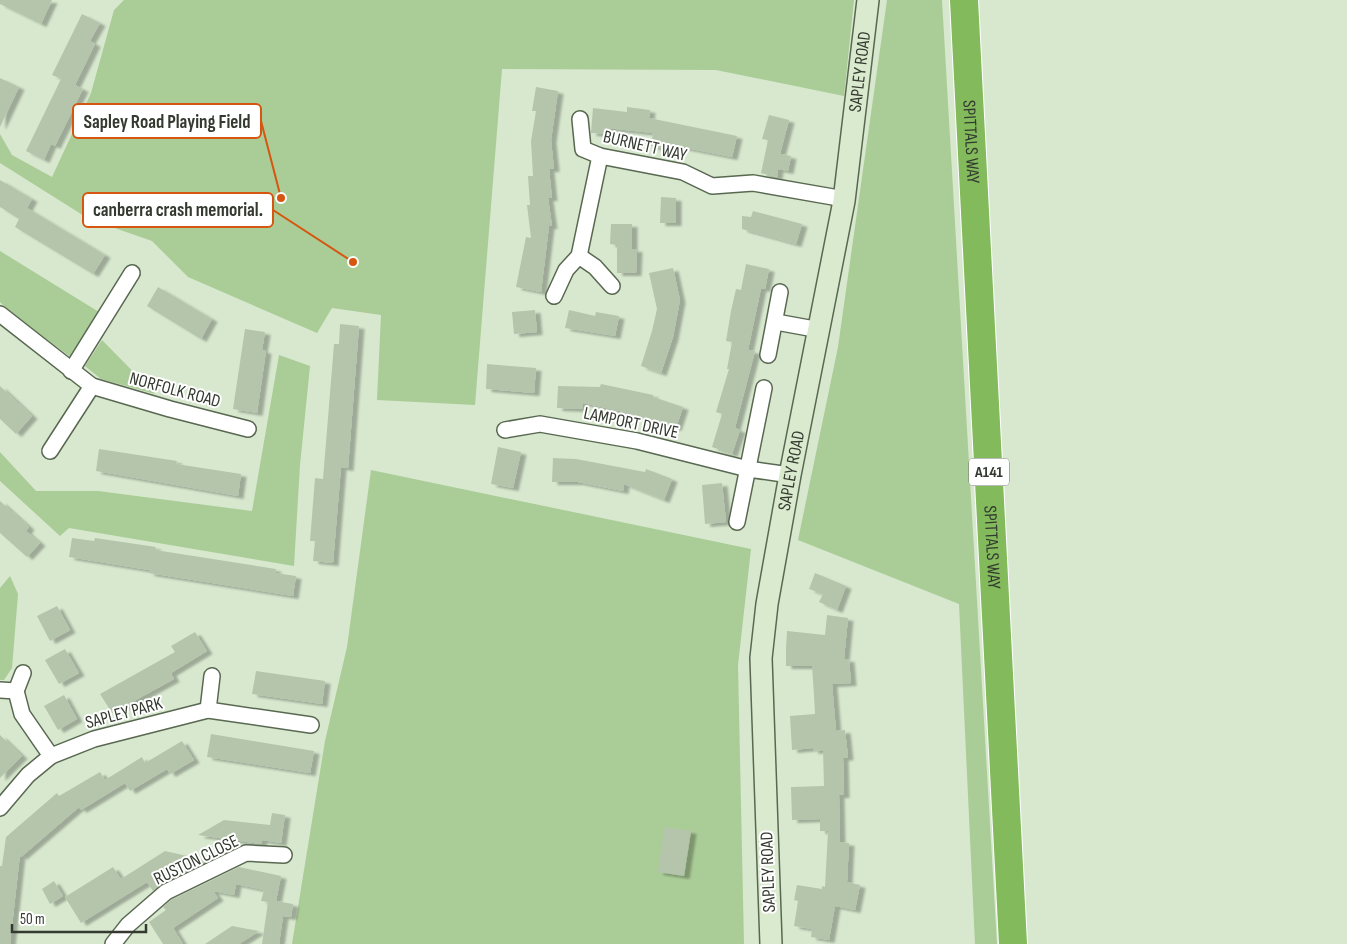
<svg xmlns="http://www.w3.org/2000/svg" width="1347" height="944" viewBox="0 0 1347 944" font-family="'Sofia Sans Condensed',sans-serif">
	<style>
		.green { fill: #aacc96 }
		.building { fill: #b5c5ac; filter: url(#shadow) }
		.lines { fill: none; stroke-linecap: round; stroke-linejoin: round }
		.street-casing { stroke: #596851; stroke-width: 18 }
		.secondary-casing { stroke: #596851; stroke-width: 24 }
		.highway-casing { stroke: #fff; stroke-width: 30 }
		.street { stroke: #fff; stroke-width: 15 }
		.secondary { stroke: #daeace; stroke-width: 21 }
		.highway { stroke: #82ba5c; stroke-width: 28 }
		.labels { text-anchor: middle; dominant-baseline: central; stroke-width: 4; stroke-linejoin: round; paint-order: stroke }
		.shield { fill: #fff; stroke: #71756e; stroke-width: 1 }
		.shield-label { font-size: 16px; font-weight: bold; fill: #343a30 }
		.street-label { font-size: 18px; fill: #343a30; stroke: #fff }
		.leader { fill: none; stroke: #d65610; stroke-width: 2 }
		.callout-dot { fill: #d65610; stroke: #fff; stroke-width: 2 }
		.callout { fill: #fff; stroke: #d65610; stroke-width: 2 }
		.callout-label { font-size: 19px; text-anchor: middle; font-weight: bold; fill: #343a30 }
	</style>
	<defs>
		<filter id="shadow"><feDropShadow dx="5.5" dy="3" stdDeviation="1" flood-color="#0004"/></filter>
	</defs>
	<rect width="100%" height="100%" fill="#d7e8ce"/>
	<g class="green">
		<path d="M124,0H854L844,96L716,70L502,69L475,405L377,400L381,315L332,308L317,333L188,277L152,241L89,219L0,163V134L12,155L52,177L91,93L114,10Z"/>
		<path d="M887,0H942L997,944H975L959,604L798,540L838,347Z"/>
		<path d="M0,251L99,312L72,358L12,314L0,302Z"/>
		<path d="M102,340L155,394L101,379L85,366Z"/>
		<path d="M279,355L310,366L300,465L294,566L69,528L60,536L0,481V452L36,491H98L252,511Z"/>
		<path d="M371,470L751,549L738,665L744,944H292L325,741L347,647Z"/>
		<path d="M10,576L18,594L12,668L4,680H0V588Z"/>
	</g>
	<g class="building">
		<path d="M0,0H52L41,24L0,4Z"/>
		<path d="M82,14L100,23L90,41L95,44L75,85L83,89L55,146L51,144L44,160L26,151L61,79L52,75Z"/>
		<path d="M0,78L19,87L0,127Z"/>
		<path d="M536,87L558,91L551,140L554,169H549L552,198H548L552,226H549L541,292L516,287L526,237L531,238L527,205H530L528,176H533L531,141L536,111H532Z"/>
		<path d="M627,107L650,110L649,118L737,136L732,157L666,144L665,149L651,146L653,133L607,128L606,134L591,133L593,108L627,112Z"/>
		<path d="M769,115L789,120L780,154L791,156L788,171L778,169L777,177L761,173L768,140L762,139Z"/>
		<path d="M0,180L32,199L27,208L105,255L93,274L15,227L19,219L0,207Z"/>
		<path d="M661,197L676,198V223H660Z"/>
		<path d="M753,211L802,224L796,244L742,229V216L751,217Z"/>
		<path d="M611,224H632V249H637L636,273H617V245L610,244Z"/>
		<path d="M746,264L769,269L765,289L761,288L748,350L755,351L735,428L740,430L732,454L712,447L722,414L716,412L729,369H727L732,342L726,341L731,311L736,289L741,290Z"/>
		<path d="M673,268L680,300L673,337L661,373L641,366L652,331L657,309L649,273Z"/>
		<path d="M158,287L212,319L201,339L147,306Z"/>
		<path d="M535,310L537,332L514,334L512,312Z"/>
		<path d="M569,310L595,316L596,312L619,316L615,336L565,328Z"/>
		<path d="M340,324L359,326L348,468L341,467L333,563L313,561L315,541H310L315,478L323,479L334,344H339Z"/>
		<path d="M245,329L265,332L262,350L266,351L257,413L233,409Z"/>
		<path d="M487,364L536,368L534,393L486,389Z"/>
		<path d="M601,384L653,395V397L683,407L676,428L629,413L583,403V409L557,408L558,386L600,387Z"/>
		<path d="M0,386L32,416L16,434L0,419Z"/>
		<path d="M498,447L521,452L513,488L491,484Z"/>
		<path d="M99,449L177,461L176,464L241,474L238,496L96,471Z"/>
		<path d="M553,458L576,459L645,472L646,469L672,479L664,500L624,484L623,491L578,482H552Z"/>
		<path d="M722,483L726,522L705,524L702,485Z"/>
		<path d="M0,501L29,527L26,531L40,543L27,557L0,533Z"/>
		<path d="M72,538L94,541L95,538L156,547L155,550L276,569L275,573L296,576L293,596L149,573V570L69,557Z"/>
		<path d="M815,573L846,586L837,610L819,602L823,594L809,589Z"/>
		<path d="M57,606L70,630L50,641L37,616Z"/>
		<path d="M827,615L848,618L844,659H849L851,683L832,684L836,731L845,730L848,757L843,758L844,795H839L840,842L849,843L847,882L860,885L855,910L835,906L829,940L811,937L812,929L794,926L798,901L794,900L797,885L822,889V886L825,887L828,831H820V819L792,820L791,787L824,786L823,750L813,751V748L792,750L790,716L815,714L814,695L812,666H786V649L787,631L825,635Z"/>
		<path d="M195,632L207,651L171,673L174,679L112,713L100,694L175,652L171,646Z"/>
		<path d="M65,649L79,673L59,684L45,660Z"/>
		<path d="M256,671L325,681L322,704L252,694Z"/>
		<path d="M64,695L77,719L58,730L44,706Z"/>
		<path d="M211,734L314,751L310,773L207,757Z"/>
		<path d="M0,735L22,756L0,778Z"/>
		<path d="M182,741L194,760L170,774L167,769L130,791L125,783L81,810L79,807L21,857L20,854L10,944H0V866H2L6,837L57,793L59,796L100,772L105,780L142,757L145,763Z"/>
		<path d="M272,813L285,815L281,843L262,840L261,844L198,835L224,820L270,825Z"/>
		<path d="M664,827L691,831L684,876L658,872Z"/>
		<path d="M165,851L209,861L162,884L153,891L147,882L81,923L65,897L113,867L121,879Z"/>
		<path d="M239,867L281,876L276,901L293,904L291,917L283,916L279,944H262L268,902L261,901L264,890L236,884L234,895L213,891L218,898L173,928L183,944H163L149,922L166,910L163,907L171,900Z"/>
		<path d="M54,881L63,896L50,904L42,889Z"/>
		<path d="M232,926L259,931L239,944H205Z"/>
	</g>
	<g class="lines">
		<defs>
			<g id="street">
				<path d="M580,119L583,149L600,156L683,172L712,186L753,183L833,197L844,201"/>
				<path d="M579,256L600,156"/>
				<path d="M554,296L566,270L579,256L595,267L612,286"/>
				<path d="M0,314L92,386L170,409L248,429"/>
				<path d="M776,322L820,330"/>
				<path d="M768,355L780,292"/>
				<path d="M71,371L132,273"/>
				<path d="M505,430L540,424L637,441L748,469L790,475"/>
				<path d="M50,451L92,386"/>
				<path d="M737,522L764,388"/>
				<path d="M0,690L16,691L23,673"/>
				<path d="M16,691L22,714L51,756"/>
				<path d="M208,710L212,676"/>
				<path d="M0,808L28,775L51,756L94,739L208,710L311,725"/>
				<path d="M113,944L128,925L166,892L246,853L284,855"/>
			</g>
			<g id="secondary">
				<path id="s1" d="M771,944L761,658L767,604L790,475L844,201L868,0"/>
			</g>
			<g id="highway">
				<path id="s2" d="M964,0L1013,944"/>
			</g>
		</defs>
		<use href="#street" class="street-casing"/>
		<use href="#secondary" class="secondary-casing"/>
		<use href="#highway" class="highway-casing"/>
		<use href="#street" class="street"/>
		<use href="#secondary" class="secondary"/>
		<use href="#highway" class="highway"/>
	</g>
	<g class="labels">
		<rect class="shield" x="969" y="458.5" width="40" height="27" rx="4"/>
		<g class="shield-label">
			<text x="989" y="472">A141</text>
		</g>
		<g class="street-label">
			<text stroke="none"><textPath href="#s1" startOffset="881">SAPLEY ROAD</textPath></text>
			<text stroke="none"><textPath href="#s2" startOffset="142">SPITTALS WAY</textPath></text>
			<text transform="translate(645 146) rotate(13)">BURNETT WAY</text>
			<text transform="translate(175 390) rotate(15)">NORFOLK ROAD</text>
			<text transform="translate(631 423) rotate(12)">LAMPORT DRIVE</text>
			<text stroke="none"><textPath href="#s1" startOffset="476">SAPLEY ROAD</textPath></text>
			<text stroke="none"><textPath href="#s2" startOffset="548">SPITTALS WAY</textPath></text>
			<text transform="translate(124 713) rotate(-15)">SAPLEY PARK</text>
			<text transform="translate(196 860) rotate(-26)">RUSTON CLOSE</text>
			<text transform="translate(768 872) rotate(-92)">SAPLEY ROAD</text>
		</g>
	</g>
	<path class="leader" d="M281 198L261 121M353 262L273 210"/>
	<g class="callout-dot">
		<circle cx="281" cy="198" r="5"/>
		<circle cx="353" cy="262" r="5"/>
	</g>
	<g class="callout">
		<rect x="73" y="104" width="188" height="34" rx="5"/>
		<rect x="83" y="193" width="190" height="34" rx="5"/>
	</g>
	<g class="callout-label">
		<text x="167" y="128">Sapley Road Playing Field</text>
		<text x="178" y="216">canberra crash memorial.</text>
	</g>
	<path d="M12 924v8h134v-8" fill="none" stroke="#343a30" stroke-width="2.5"/>
	<text x="20" y="924" font-size="15" fill="#343a30" stroke="#ffffff" stroke-width="4" paint-order="stroke">50 m</text>
</svg>
